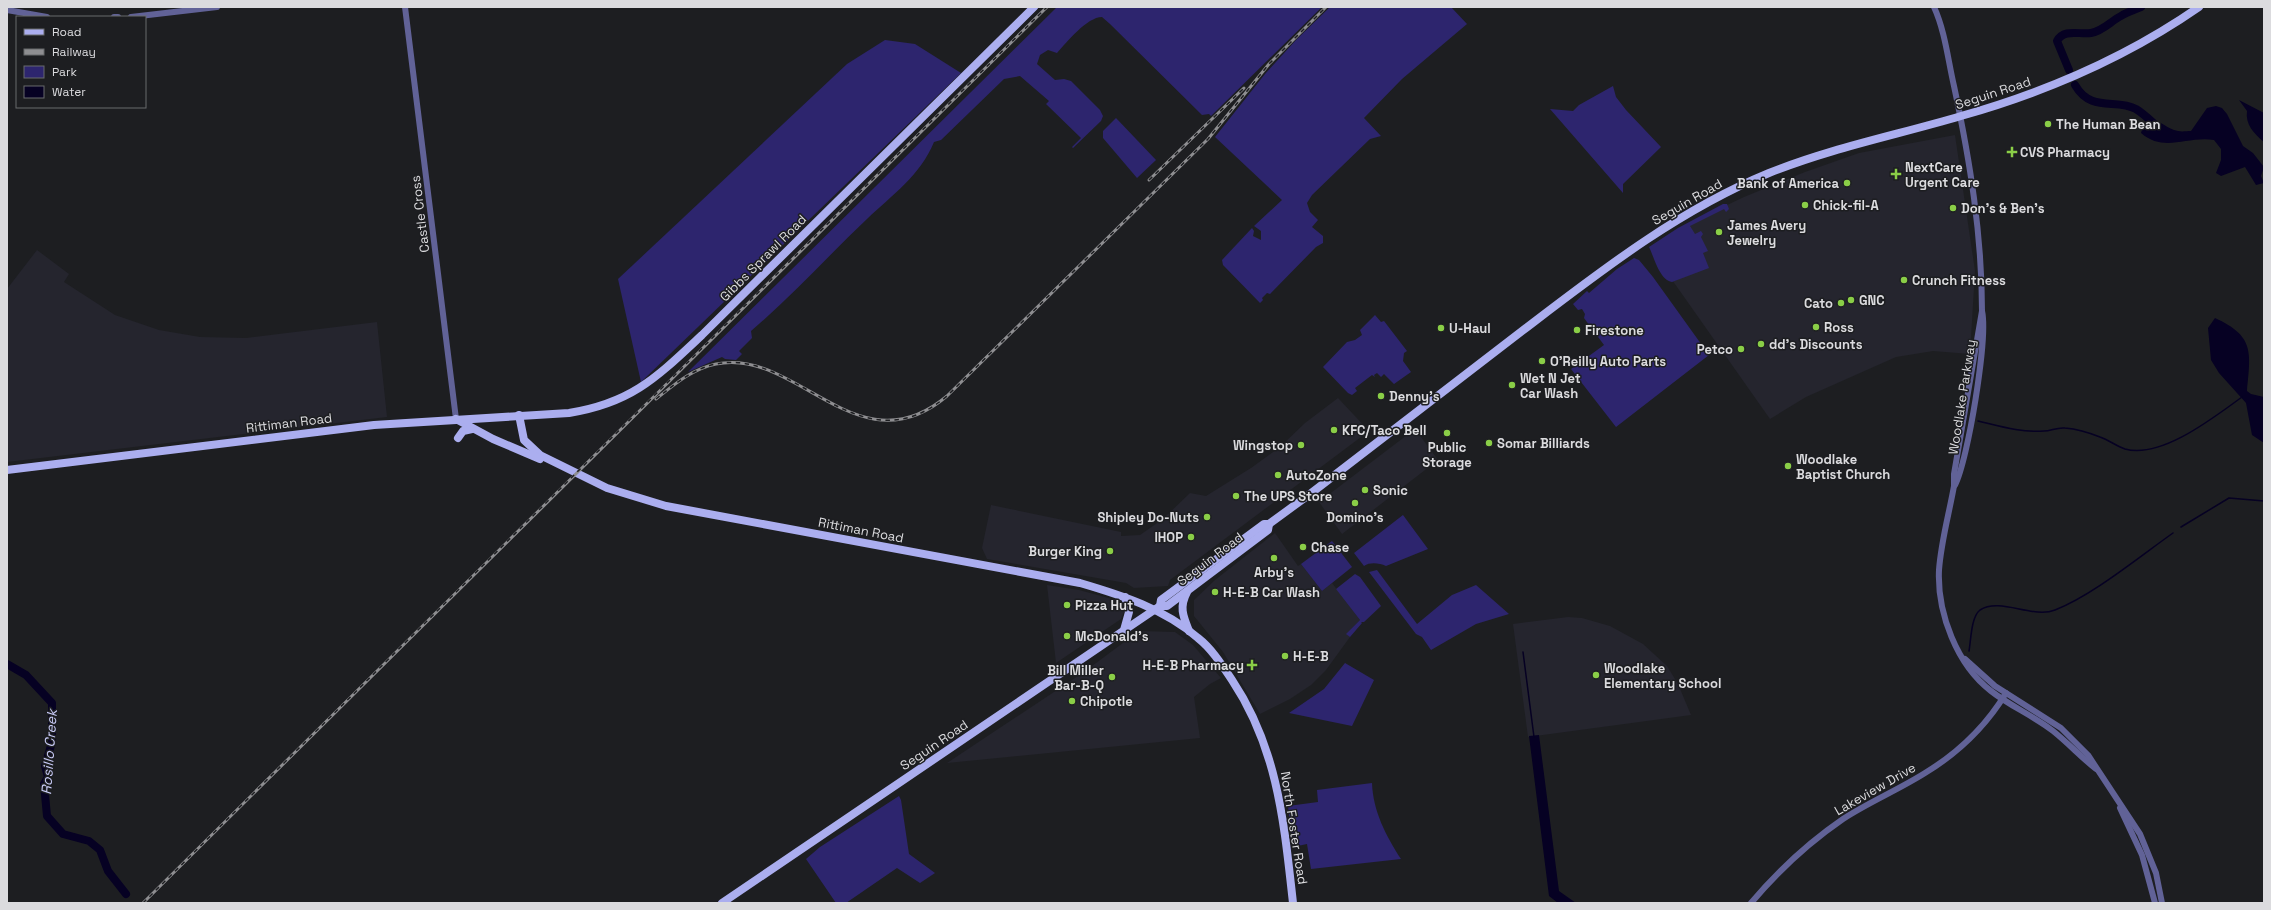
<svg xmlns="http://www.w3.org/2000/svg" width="2271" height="910" viewBox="0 0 2271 910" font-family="'Space Grotesk',sans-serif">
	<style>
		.built { fill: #25252e }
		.green { fill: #2d256e }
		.water { fill: #060123 }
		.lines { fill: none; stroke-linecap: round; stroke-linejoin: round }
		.stream { stroke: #060123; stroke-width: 1.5 }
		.river { stroke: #060123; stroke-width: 8 }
		.minor { stroke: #616297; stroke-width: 6 }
		.major { stroke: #abaeef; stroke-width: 8 }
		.rail-casing { stroke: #8e8e91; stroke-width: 3 }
		.rail { stroke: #1d1e21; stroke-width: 1.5; stroke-dasharray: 4.5; stroke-linecap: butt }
		.poi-dot { fill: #8ace47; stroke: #1d1e21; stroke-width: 1.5 }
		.labels { text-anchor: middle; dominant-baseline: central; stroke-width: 3; stroke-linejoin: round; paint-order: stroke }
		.street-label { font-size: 13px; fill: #dbdbde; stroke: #1d1e21 }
		.poi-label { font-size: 13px; font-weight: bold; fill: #dbdbde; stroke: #1d1e21; text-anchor: start }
		.water-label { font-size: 14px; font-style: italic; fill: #c8caf6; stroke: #1d1e21 }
	</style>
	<rect width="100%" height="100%" fill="#1d1e21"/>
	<g class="built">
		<path d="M1955,135L1975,271L1970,354L1933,351L1896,357L1806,397L1770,419L1651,250L1706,215L1744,197L1805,172L1859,153Z"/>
		<path d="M37,250L69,274L64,282L115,315L159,330L200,337L246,338L377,322L387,417L7,462V289Z"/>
		<path d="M1338,398L1369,431L1170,580L1168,586L1134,588L1126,583L987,559L982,548L991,505L1121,532V536L1140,535L1163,519L1190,493L1206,496L1251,468L1280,447L1305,423Z"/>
		<path d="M1415,429L1438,460L1342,534L1319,502Z"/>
		<path d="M1275,533L1298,566L1301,564L1322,591L1332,583L1360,620L1347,634L1350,637L1326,670L1311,685L1290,699L1260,714L1223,652L1194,616V600L1215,580Z"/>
		<path d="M1047,585L1079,590L1116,600L1123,606L1124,612L1121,619L1056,663Z"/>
		<path d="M1568,617L1582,618L1610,626L1643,644L1667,666L1678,684L1691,715L1528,737L1513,624Z"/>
		<path d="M1139,631L1175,632L1193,645L1221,678L1210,684L1194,697L1200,738L947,763L1084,672Z"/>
	</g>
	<g class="green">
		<path d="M1057,7H1322L1211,116L1209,114L1202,115L1110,24L1102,17C1087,17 1067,42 1057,53L1048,50L1040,55L1037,64L1055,80L1064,79L1071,81L1100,110L1103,116L1101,121L1073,148L1072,147L1081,138L1046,104L1049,101L1020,76L1004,79L941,140L934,142C920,176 892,195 867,219C828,256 792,296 751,331L752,338L739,351L742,354L736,360L725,359L722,357L688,372Z"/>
		<path d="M1330,7H1451L1467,24L1402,79L1364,118L1381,136L1370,139L1312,195L1307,203L1310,212L1318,220L1312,227L1323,236V243L1316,247L1270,294L1267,293L1262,298L1263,300L1260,303L1223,265L1222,260L1252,228L1254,231L1253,236L1261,240V231L1254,226L1282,200L1215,137L1265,74L1296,40Z"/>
		<path d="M885,40L915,44L961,73L641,382L618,279L847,64Z"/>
		<path d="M1613,86L1616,97L1626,110L1661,147L1623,184V193L1550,109L1573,111L1579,105Z"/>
		<path d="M1116,118L1156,160L1137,178L1103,138V131Z"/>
		<path d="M1723,204H1727L1729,209L1726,212L1724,209L1690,226L1695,234L1701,231L1703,234L1701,237L1708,251L1703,253L1709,268L1672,282C1659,280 1653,254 1649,247L1678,228Z"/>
		<path d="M1634,258L1639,260L1653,277L1709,355L1616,427L1571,369L1604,345L1584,318L1585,314L1582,309L1578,310L1573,304L1587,291L1589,293L1617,269Z"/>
		<path d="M1375,315L1381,322L1384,321L1407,351L1404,353L1403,361L1411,372L1394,384L1384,374L1381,377L1377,373L1374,375L1375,377L1372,375L1355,388L1357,391L1352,395L1348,393L1323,367L1347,342L1355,340L1362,335L1360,330Z"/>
		<path d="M1403,515L1428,549L1386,566C1379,563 1370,562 1364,566L1354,553Z"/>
		<path d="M1332,541L1352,567L1322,591L1301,564Z"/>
		<path d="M1377,570L1417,624L1452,595L1476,585L1509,614L1476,624L1431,650L1422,637L1416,634L1369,572Z"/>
		<path d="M1355,574L1360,577L1381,606L1364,622H1361L1362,623L1350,637L1346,634L1360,620L1336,589Z"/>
		<path d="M1345,663L1374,680L1352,726L1289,713L1324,689Z"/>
		<path d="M1372,783C1373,811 1386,836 1401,859L1311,869L1307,844L1293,847L1288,806L1318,802L1317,790Z"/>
		<path d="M899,796L901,800L909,854L935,873L920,883L897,868L846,903H836L806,859L820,847Z"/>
	</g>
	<g class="water">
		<path d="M2239,100L2264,113V142C2254,134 2245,124 2247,111Z"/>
		<path d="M2216,106L2222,108L2227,114L2243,146L2253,153L2264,167L2261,176L2264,183L2256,185L2245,167L2221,176L2216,173L2221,160V149L2214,140C2186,136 2164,153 2141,133L2143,126C2159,114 2162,128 2178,131C2182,132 2187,131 2191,131L2207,108Z"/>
		<path d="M2215,318C2254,336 2251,351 2247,391L2251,394L2264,397V443L2252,435L2246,403L2219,373L2211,360L2208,328Z"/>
		<path d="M1539,735L1559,891L1576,903H1558L1549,896L1529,736Z"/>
	</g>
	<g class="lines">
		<g class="stream">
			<path d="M1978,421C1999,426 2022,433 2044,431C2051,431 2057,427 2065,428C2076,429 2090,433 2100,437C2109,440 2116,446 2125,449C2161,459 2213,418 2242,397"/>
			<path d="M2181,527L2229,498L2264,501"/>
			<path d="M1969,651C1971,640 1971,617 1980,610C2000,597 2033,619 2055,610C2093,595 2139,557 2173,533"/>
			<path d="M1523,652L1534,737"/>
		</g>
		<g class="river">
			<path d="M2069,70L2057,41C2064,28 2080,35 2091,33C2103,31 2111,21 2121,16C2127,12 2134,10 2141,7"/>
			<path d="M2075,85C2091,113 2116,98 2136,109C2144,114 2151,121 2158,127"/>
			<path d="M7,664L26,675L52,703V742L45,766L48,777L44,784L47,816L63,834L89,841L100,850L108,871L126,894"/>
		</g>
		<g class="minor">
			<path d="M405,7L456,419"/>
			<path d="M1934,7C1945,31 1948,60 1954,86C1970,161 1982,235 1982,311C1988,338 1968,460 1955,485"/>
			<path d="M7,10L47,17"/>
			<path d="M114,17H118"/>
			<path d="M131,17L217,7"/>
			<path d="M1982,311L1954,474V486C1949,514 1941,542 1939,570C1937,613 1957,665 1991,691C2010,706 2034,716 2053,731C2068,743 2081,757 2096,769"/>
			<path d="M1965,659L1995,686L2061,728L2088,755L2140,834L2156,873L2162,903"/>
			<path d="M2120,808L2142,855L2155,903"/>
			<path d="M1751,903C1778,871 1808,843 1843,819C1869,802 1898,790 1925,773C1958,753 1986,726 2006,693"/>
		</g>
		<g class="major">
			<path d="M519,415L524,440L540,455L607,488L666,506L1080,583C1121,595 1165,609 1198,638C1212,649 1222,665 1232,680C1278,749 1284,823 1293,903"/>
			<path d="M456,419L493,439L540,459"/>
			<path d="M458,438L463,431L472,429"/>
			<path d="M7,470L374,425L569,413C632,403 657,377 702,335L1034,7"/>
			<path d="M1187,592C1179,607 1183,616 1189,631"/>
			<path d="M1160,606L1161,600L1264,524H1269L1310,494C1382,439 1454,383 1526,328C1602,270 1679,210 1769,173C1831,148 1897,135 1961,116C2046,92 2127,57 2199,7"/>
			<path d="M1124,630L1129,612L1125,597"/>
			<path d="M722,903L1160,606H1167L1268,530L1269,524"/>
		</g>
		<defs>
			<g id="rail">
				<path d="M1149,180L1244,88"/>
				<path d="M656,399C675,384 692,369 716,364C797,347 858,471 947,396L1208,139L1269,64L1326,7"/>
				<path d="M143,903C444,604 745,305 1047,7"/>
			</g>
		</defs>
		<use href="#rail" class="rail-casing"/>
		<use href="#rail" class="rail"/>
	</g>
	<g class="poi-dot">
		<circle cx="2048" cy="124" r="4"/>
		<path d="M2010 146h4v4h4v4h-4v4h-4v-4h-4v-4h4z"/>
		<path d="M1894 168h4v4h4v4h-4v4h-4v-4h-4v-4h4z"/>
		<circle cx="1847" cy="183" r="4"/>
		<circle cx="1805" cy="205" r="4"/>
		<circle cx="1953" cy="208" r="4"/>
		<circle cx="1719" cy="232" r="4"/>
		<circle cx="1904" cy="280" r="4"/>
		<circle cx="1851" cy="300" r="4"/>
		<circle cx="1841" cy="303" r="4"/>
		<circle cx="1816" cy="327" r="4"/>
		<circle cx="1441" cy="328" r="4"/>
		<circle cx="1577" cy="330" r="4"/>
		<circle cx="1761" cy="344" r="4"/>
		<circle cx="1741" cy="349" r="4"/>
		<circle cx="1542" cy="361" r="4"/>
		<circle cx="1512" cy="385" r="4"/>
		<circle cx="1381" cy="396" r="4"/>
		<circle cx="1334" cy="430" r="4"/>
		<circle cx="1447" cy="433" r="4"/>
		<circle cx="1489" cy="443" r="4"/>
		<circle cx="1301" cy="445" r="4"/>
		<circle cx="1788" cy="466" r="4"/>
		<circle cx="1278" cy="475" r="4"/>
		<circle cx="1365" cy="490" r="4"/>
		<circle cx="1236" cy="496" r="4"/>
		<circle cx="1355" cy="503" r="4"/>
		<circle cx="1207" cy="517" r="4"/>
		<circle cx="1191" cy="537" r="4"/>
		<circle cx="1303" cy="547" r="4"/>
		<circle cx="1110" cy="551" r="4"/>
		<circle cx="1274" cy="558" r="4"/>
		<circle cx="1215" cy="592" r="4"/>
		<circle cx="1067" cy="605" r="4"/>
		<circle cx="1067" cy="636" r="4"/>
		<circle cx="1285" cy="656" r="4"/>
		<path d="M1250 659h4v4h4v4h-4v4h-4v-4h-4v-4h4z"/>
		<circle cx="1596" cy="675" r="4"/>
		<circle cx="1112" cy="677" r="4"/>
		<circle cx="1072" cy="701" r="4"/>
	</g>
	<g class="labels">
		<g class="street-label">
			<text transform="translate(1993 93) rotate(-18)">Seguin Road</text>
			<text transform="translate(1687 202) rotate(-30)">Seguin Road</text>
			<text transform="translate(420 214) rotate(-97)">Castle Cross</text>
			<text transform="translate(763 258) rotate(-45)">Gibbs Sprawl Road</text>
			<text transform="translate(1962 397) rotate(-81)">Woodlake Parkway</text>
			<text transform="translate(289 423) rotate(-7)">Rittiman Road</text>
			<text transform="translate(861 530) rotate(11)">Rittiman Road</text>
			<text transform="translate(1210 559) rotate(-37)">Seguin Road</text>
			<text transform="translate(934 745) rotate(-34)">Seguin Road</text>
			<text transform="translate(1875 789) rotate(-30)">Lakeview Drive</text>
			<text transform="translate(1294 828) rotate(81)">North Foster Road</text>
		</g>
		<g class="poi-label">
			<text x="2056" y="124">The Human Bean</text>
			<text x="2020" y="152">CVS Pharmacy</text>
			<text x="1905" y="167">NextCare<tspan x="1905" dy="15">Urgent Care</tspan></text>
			<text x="1839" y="183" text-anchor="end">Bank of America</text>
			<text x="1813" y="205">Chick-fil-A</text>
			<text x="1961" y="208">Don's &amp; Ben's</text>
			<text x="1727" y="225">James Avery<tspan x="1727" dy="15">Jewelry</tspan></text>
			<text x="1912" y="280">Crunch Fitness</text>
			<text x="1859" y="300">GNC</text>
			<text x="1833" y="303" text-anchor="end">Cato</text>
			<text x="1824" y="327">Ross</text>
			<text x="1449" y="328">U-Haul</text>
			<text x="1585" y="330">Firestone</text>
			<text x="1769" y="344">dd's Discounts</text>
			<text x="1733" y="349" text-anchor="end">Petco</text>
			<text x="1550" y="361">O'Reilly Auto Parts</text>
			<text x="1520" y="378">Wet N Jet<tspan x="1520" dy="15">Car Wash</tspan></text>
			<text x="1389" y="396">Denny's</text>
			<text x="1342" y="430">KFC/Taco Bell</text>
			<text x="1497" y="443">Somar Billiards</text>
			<text x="1293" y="445" text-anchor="end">Wingstop</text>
			<text x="1447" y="447" text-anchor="middle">Public<tspan x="1447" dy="15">Storage</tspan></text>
			<text x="1796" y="459">Woodlake<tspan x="1796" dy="15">Baptist Church</tspan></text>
			<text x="1286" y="475">AutoZone</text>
			<text x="1373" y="490">Sonic</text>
			<text x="1244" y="496">The UPS Store</text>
			<text x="1199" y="517" text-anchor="end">Shipley Do-Nuts</text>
			<text x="1355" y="517" text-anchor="middle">Domino's</text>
			<text x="1183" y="537" text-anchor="end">IHOP</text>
			<text x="1311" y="547">Chase</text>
			<text x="1102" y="551" text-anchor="end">Burger King</text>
			<text x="1274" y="572" text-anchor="middle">Arby's</text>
			<text x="1223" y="592">H-E-B Car Wash</text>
			<text x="1075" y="605">Pizza Hut</text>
			<text x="1075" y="636">McDonald's</text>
			<text x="1293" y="656">H-E-B</text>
			<text x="1244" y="665" text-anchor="end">H-E-B Pharmacy</text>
			<text x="1604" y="668">Woodlake<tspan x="1604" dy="15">Elementary School</tspan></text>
			<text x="1104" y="670" text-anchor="end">Bill Miller<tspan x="1104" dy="15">Bar-B-Q</tspan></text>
			<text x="1080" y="701">Chipotle</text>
		</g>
		<g class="water-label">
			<text transform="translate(49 752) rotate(-86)">Rosillo Creek</text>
		</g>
	</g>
	<rect width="2271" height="910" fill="none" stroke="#dbdbde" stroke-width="16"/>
	<rect x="16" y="16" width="130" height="92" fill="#1d1e21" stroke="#696a6d"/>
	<rect x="24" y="29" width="20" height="6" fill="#abaeef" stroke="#696a6d"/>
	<text x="52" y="36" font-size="12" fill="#dbdbde">Road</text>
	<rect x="24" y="49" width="20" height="6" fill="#8e8e91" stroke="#696a6d"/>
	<text x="52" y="56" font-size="12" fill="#dbdbde">Railway</text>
	<rect x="24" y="66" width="20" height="12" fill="#2d256e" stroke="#696a6d"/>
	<text x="52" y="76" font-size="12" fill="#dbdbde">Park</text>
	<rect x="24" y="86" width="20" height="12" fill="#060123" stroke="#696a6d"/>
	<text x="52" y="96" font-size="12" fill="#dbdbde">Water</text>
</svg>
